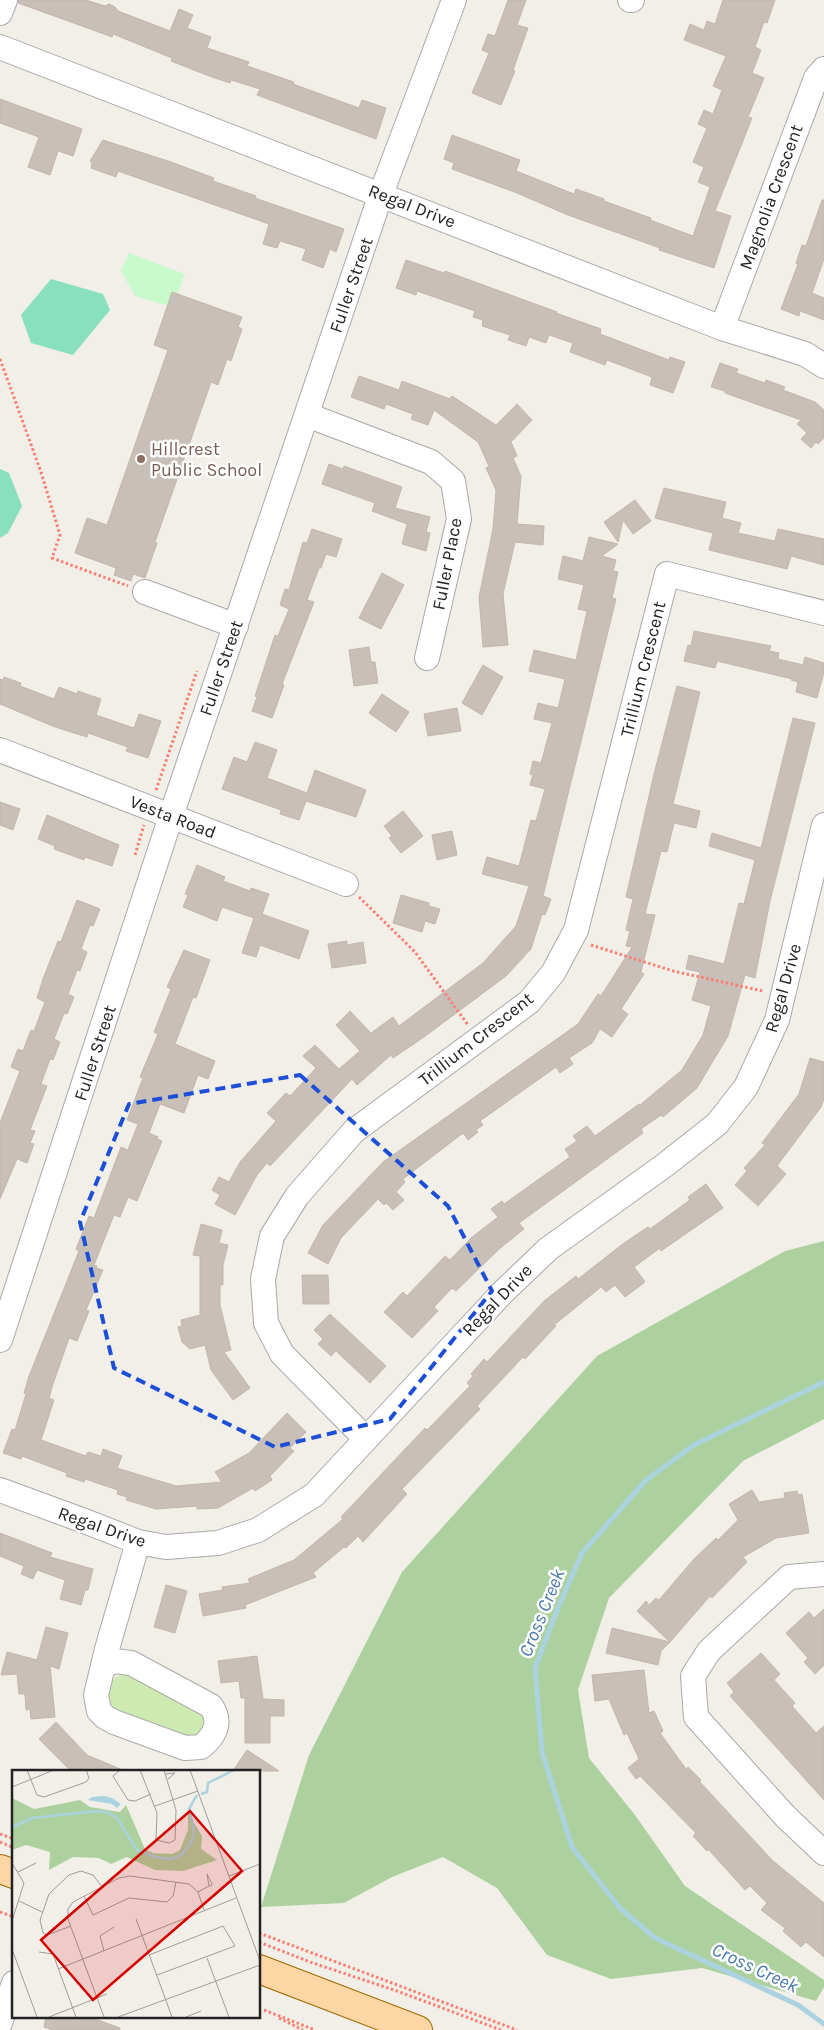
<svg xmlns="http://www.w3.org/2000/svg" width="824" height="2030" viewBox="0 0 824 2030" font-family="Karla,sans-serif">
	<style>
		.grass { fill: #cdebb0 }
		.forest { fill: #add19e }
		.park { fill: #c8facc }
		.pitch { fill: #88e0be }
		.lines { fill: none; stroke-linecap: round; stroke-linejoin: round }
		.stream { stroke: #aad3df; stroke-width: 5 }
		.building { fill: #c7bfb8; stroke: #c4b6ab }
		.minor-casing { stroke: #a9a9a9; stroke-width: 26 }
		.major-casing { stroke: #a06b00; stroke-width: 30 }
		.path { stroke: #fa8072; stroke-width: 3; stroke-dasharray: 2.5 2.5; stroke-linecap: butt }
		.minor { stroke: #fff; stroke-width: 24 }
		.major { stroke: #fcd6a4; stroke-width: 28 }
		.marked { fill: none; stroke: #1d4ed8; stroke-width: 4; stroke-dasharray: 10 6; stroke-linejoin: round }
		.education-dot { fill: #8d6e63; stroke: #fff; stroke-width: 2 }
		.labels { text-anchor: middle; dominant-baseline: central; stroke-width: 5; stroke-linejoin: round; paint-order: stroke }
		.street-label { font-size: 18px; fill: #222; stroke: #fff }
		.education-label { font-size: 18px; fill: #785e54; stroke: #fff; text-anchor: start }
		.water-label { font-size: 19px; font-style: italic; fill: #4a7aab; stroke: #fff }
		.inset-river { fill: none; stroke: #aad3df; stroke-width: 2.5 }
		.inset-road { fill: none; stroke: #9f9d99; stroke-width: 1 }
		.view { fill: #d40000; fill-opacity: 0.15; stroke: #d40000; stroke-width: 2.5 }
		.inset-edge { fill: none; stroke: #222; stroke-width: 2.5 }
	</style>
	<rect width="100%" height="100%" fill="#f2efe9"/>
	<path class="grass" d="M129,1674L203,1712L207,1726L192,1741L119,1715L109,1704L107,1693L110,1682L118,1676Z"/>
	<path class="forest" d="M824,1241V1419L743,1461L609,1598L578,1690L589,1758L635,1815L685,1886L824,1980V1987L816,2001L702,1968L611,1979L547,1955L497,1888L443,1857L392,1877L344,1903L261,1907L309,1755L402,1572L597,1356L785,1251Z"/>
	<path class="park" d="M129,253L185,274L172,307L135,296L121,271Z"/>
	<g class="pitch">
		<path d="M51,279L103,294L110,310L73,355L31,343L21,315Z"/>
		<path d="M0,469L9,473L22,506L8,533L0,538Z"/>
	</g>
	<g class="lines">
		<path class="stream" d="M824,1382L694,1445L646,1480L582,1553L558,1608L535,1668L542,1752L572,1847L620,1908L655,1938L798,2005L824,2024"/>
	</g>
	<g class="building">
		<path d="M18,0H86L105,6L109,4L115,7L118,11L170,31L179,9L193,15L187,28L211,37L207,48L249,62L247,66L294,82L293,84L359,108L362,100L386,108L376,139L257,95L260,89L231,80L230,83L209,76L171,61L172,58L113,34L112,37L93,30L18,3Z"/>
		<path d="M508,0H526L517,25L528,28L513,70L515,71L501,105L472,93L489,53L482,50L488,34L495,36Z"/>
		<path d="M723,0H775L767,23L764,22L755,47L761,50L752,73L764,78L748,117L752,118L715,211L731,216L714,268L659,250L660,248L568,215L517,193L452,169L454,163L444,159L452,135L520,160L516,171L574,194L576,189L604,199V201L651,218L650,220L693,236L710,187L698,182L704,167L693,162L707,128L698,124L704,110L713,114L722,90L713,86L726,56L684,40L690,24L704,30L707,21L715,24Z"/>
		<path d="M0,99L82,129L73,156L58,151L50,175L28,167L39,137L0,123Z"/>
		<path d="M103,140L171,162L214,178L213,181L256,196L255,198L344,229L336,252L330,249L323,268L302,260L306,249L280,241L277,248L263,244L269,224L118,171L116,177L91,168L92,162L90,161Z"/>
		<path d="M822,200H824V259L812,293L824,298V320L800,311L799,316L781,309L798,264L796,263L802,245L806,246Z"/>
		<path d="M406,260L444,273L445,271L557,312L556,313L601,329L600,334L669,360L670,357L685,362L673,393L650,385L652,377L607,360L605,365L570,352L573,343L549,335L546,343L529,337L526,346L508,340L510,335L482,326L483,320L473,317L475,311L417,291L416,295L396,288Z"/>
		<path d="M172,292L242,317L238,327L242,329L231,361L227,359L218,385L211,382L155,542L157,543L145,578L133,574L131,581L114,575L116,568L75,553L87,518L107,525L168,350L154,345Z"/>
		<path d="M720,363L738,369L736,373L765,383L766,380L785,387L783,390L815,402L824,410V438L818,444L816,442L811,448L801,439L807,433L797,424L801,420L725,393V391L711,387Z"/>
		<path d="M359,376L399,390L402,381L450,399L452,396L496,425L517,404L532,420L511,442L517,456L513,458L521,476L517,524L544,526L543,545L515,542L503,594L508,645L483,647L479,597L493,529L496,490L486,468L489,466L478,442L434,410L428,425L411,419L413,414L386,404L384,409L351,397Z"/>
		<path d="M329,464L343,469L344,466L402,487L395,508L430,517L426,532L430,533L426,551L402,544L407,524L372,511L375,503L322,484Z"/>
		<path d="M664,488L726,502L722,518L741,523L738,533L775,541L778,529L824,539V565L791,556L787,569L709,550L713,533L655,518Z"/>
		<path d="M635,500L651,521L633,534L623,520L618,542L604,522Z"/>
		<path d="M312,529L342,539L336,557L326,554L321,568H319L307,600L314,602L282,684L284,685L272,718L252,711L257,697L255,696L275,635L278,636L289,609L280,605L285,589L289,590L303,542L307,543Z"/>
		<path d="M589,537L618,544L602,556L616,560L613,571L618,572L612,598L616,599L543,896L551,899L545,915L542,914L531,949L506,976L424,1037L393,1058L391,1055L357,1085L352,1079L270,1166L267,1163L257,1175L235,1215L215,1204L220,1195L212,1190L219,1177L229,1182L240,1162L276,1121L267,1113L286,1093L290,1096L316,1068L303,1056L315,1045L339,1069L360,1051L336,1025L350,1011L371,1033L393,1017L399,1026L483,963L516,926L529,886L482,874L487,857L519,866L531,820L536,821L545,789L530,785L533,775L530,774L533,761L541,763L552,723L534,719L538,703L558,708L565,679L529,671L534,650L576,660L587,611L578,609L584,585L558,579L563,556L583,561Z"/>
		<path d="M382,573L404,585L381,629L359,618Z"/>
		<path d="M694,631L771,646L769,651L779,653L778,659L803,665L805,657L824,663V672L817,698L796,692L798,682L791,680L792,679L717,661L715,668L684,661L688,645L691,646Z"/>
		<path d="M369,647L371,662H375L378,683L354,686L349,650Z"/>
		<path d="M483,665L503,677L482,715L462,703Z"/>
		<path d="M4,677L21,683L20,686L54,699L59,687L77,694L78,691L101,699L96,715L134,728L139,714L161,721L148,758L126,751L128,747L88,733L87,737L55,727L0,704V679L3,680Z"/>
		<path d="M677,686L700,692L673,804L700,811L696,828L674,823L667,852L661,851L645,914L655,915L641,972L644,974L621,1009L628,1014L612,1037L600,1029L592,1043L569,1058L573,1064L560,1073L556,1067L480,1121L483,1125L476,1130L478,1132L468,1140L463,1133L403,1179L405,1182L396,1192L404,1200L393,1210L386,1203L384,1205L378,1199L341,1238L328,1264L308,1253L323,1225L383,1162L578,1024L598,994L601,996L632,947L626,946L630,931L626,930L633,899L626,897L654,774Z"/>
		<path d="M382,694L409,712L396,732L369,713Z"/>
		<path d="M457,708L461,731L428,736L424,714Z"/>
		<path d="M793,718L815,723L770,901L755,978L745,975L728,1036L697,1088L663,1117L661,1115L641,1129L643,1133L519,1223L524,1229L498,1250L456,1291L452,1288L434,1307L438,1311L412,1338L384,1312L403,1292L407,1296L445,1256L450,1260L471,1238L498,1217L491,1209L502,1201L504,1204L570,1157L565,1149L577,1141L573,1136L587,1126L595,1136L639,1104L640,1105L682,1070L703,1035L711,1006L692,1000L700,972L686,969L689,955L724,964L739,903L744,904L755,860L709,846L712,833L761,848Z"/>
		<path d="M255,742L277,750L267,778L307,793L315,770L366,790L356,817L306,801L299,820L280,814L281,810L222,789L234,757L247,762Z"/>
		<path d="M0,802L20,809L13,830L0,825Z"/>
		<path d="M403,811L423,836L401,853L389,838L392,836L384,826Z"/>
		<path d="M47,815L119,845L112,866L85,857L84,860L54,849L55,846L38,839Z"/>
		<path d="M452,831L457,855L437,860L432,835Z"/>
		<path d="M197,865L225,877L223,881L250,891L251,888L269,894L262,914L309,931L299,959L260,945L256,957L242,953L254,918L222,907L217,921L183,907L188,895L185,894Z"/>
		<path d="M401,895L429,903V906L440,909L435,924L425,921L422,932L393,923Z"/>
		<path d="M77,900L100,909L93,926L90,925L81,949L87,952L80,971L77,970L68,994L74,997L67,1014L64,1013L54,1039L60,1042L53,1060L50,1059L41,1084L47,1086L30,1130L35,1131L30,1143L34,1144L27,1163L17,1159L0,1199V1123L20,1071L11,1067L18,1049L23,1051L31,1030L34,1031L45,1002L37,998L43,979L58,941L61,942Z"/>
		<path d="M347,941V945L363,942L366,963L332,968L328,944Z"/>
		<path d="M184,950L210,960L196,998L193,997L175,1044L215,1061L208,1079L198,1075L184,1113L160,1104L149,1133L158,1137L157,1139L162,1141L137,1201L128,1197L120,1217L114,1215L94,1265L97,1266L96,1268L103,1270L86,1310L89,1311L77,1341L69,1338L53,1384L49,1398L54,1400L41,1440L86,1456L88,1452L101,1456L103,1449L122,1456L117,1468L176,1486L222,1482L215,1472L249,1453L287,1413L306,1432L290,1448L294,1451L270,1476L272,1480L255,1491L253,1488L218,1508L197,1509V1506L156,1509L126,1500L127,1497L117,1494L118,1490L85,1479L84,1482L66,1476L67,1473L22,1456L21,1459L3,1453L12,1429L15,1430L26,1394L24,1393L29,1376L79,1251L76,1249L89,1216L94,1218L121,1147L128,1150L138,1124L127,1120L143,1078L140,1077L158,1034L154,1032L171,989L167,987Z"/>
		<path d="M810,1058L824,1062V1099L821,1107L777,1166L786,1174L758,1206L735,1185L747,1171L744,1168L765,1145L762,1143L799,1094Z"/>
		<path d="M706,1184L723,1208L661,1251L660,1248L634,1267L645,1282L625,1297L615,1285L606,1292L601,1287L554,1325L556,1326L525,1359L523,1357L477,1406L480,1409L402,1489L407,1494L363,1542L358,1536L346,1548L344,1547L313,1573L316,1577L245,1605L246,1608L203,1616L199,1594L223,1590L222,1587L250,1583L248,1579L294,1560L343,1519L341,1517L425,1428L427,1430L470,1386L467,1383L473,1376L471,1374L484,1359L487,1362L544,1301L576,1276L578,1279L624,1243L648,1227L650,1229L690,1200L688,1197Z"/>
		<path d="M201,1224L222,1230L219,1243L228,1245L223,1265V1285H220V1305L231,1350L224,1352L250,1388L233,1400L211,1370L205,1345L190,1349L182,1342L178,1327L182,1326L181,1320L200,1315V1256L193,1255Z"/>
		<path d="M302,1275H328L329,1304H303Z"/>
		<path d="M330,1314L386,1366L370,1383L336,1351L331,1356L318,1344L323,1339L314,1330Z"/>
		<path d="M752,1490L759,1502L785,1498L784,1493L797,1491L798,1495L802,1494L809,1533L776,1538L743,1557L747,1562L712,1598L710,1596L670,1642L637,1611L646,1601L649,1605L656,1598L659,1600L694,1559L716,1538L718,1540L738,1520L729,1504Z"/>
		<path d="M0,1533L52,1553L50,1557L93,1569L88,1590H85L81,1605L60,1599L65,1580L37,1570L33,1579L21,1574L24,1566L0,1556Z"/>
		<path d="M166,1585L187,1591L175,1633L154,1627Z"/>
		<path d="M824,1609V1665L815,1674L804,1662L808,1658L786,1633L809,1612L814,1618Z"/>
		<path d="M46,1627L68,1633L59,1669L50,1666L55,1717L31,1719L30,1709L26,1710L25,1694H19L17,1674L1,1675L7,1652L37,1660Z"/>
		<path d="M612,1628L670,1642L661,1651L658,1665L606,1653Z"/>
		<path d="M761,1653L780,1674L774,1680L795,1703L792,1706L816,1733L824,1726V1800L730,1696L734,1692L727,1683Z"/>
		<path d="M257,1656L263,1699L284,1700V1716H270V1743H245V1698H241L239,1681L221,1683L218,1661Z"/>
		<path d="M644,1670L649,1713L654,1711L663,1731L660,1733L686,1769L688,1767L701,1780L700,1782L772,1860L824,1903V1957L806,1942L801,1947L783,1931L785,1928L761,1910L767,1903L750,1886L745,1890L708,1849L707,1851L693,1836L696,1833L640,1776L636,1779L628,1768L639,1759L627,1733L624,1735L609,1699L595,1701L592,1675Z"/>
		<path d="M56,1722L87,1755L125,1771H71L39,1739Z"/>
		<path d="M247,1750L279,1771H233Z"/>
		<path d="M46,2016H87L120,2028V2030H53L44,2027Z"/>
	</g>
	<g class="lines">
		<defs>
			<g id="minor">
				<path d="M630,0H632"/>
				<path d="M0,13L5,0"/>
				<path d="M0,47L722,328L805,354L824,366"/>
				<path d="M722,328L816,78L824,69"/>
				<path d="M307,415L431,462L453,481L459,519L427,658"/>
				<path d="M145,592L236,626"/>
				<path d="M0,750L346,884"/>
				<path d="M0,1340L171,816L381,194L454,0"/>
				<path d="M366,1439L282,1354L266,1323L263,1279L272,1236L297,1196L354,1131L529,1002L553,973L576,930L667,574L824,613"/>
				<path d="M0,1490L87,1522L138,1542L166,1547L218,1543L258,1530L314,1495L502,1293L548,1249L665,1165L717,1124L746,1087L777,1020L824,825"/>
				<path d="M824,1574L789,1577L709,1651L693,1676L696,1717L785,1816L824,1853"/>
				<path d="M104,1666L114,1661L131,1663L211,1706C222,1722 215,1736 201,1747L185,1748L114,1722L105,1717L99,1711L96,1695L107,1649L138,1542"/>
				<path d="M0,2023L14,1983"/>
			</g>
			<g id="major">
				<path d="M0,1869L14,1874"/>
				<path d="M259,1969L418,2030"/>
			</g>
		</defs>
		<use href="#minor" class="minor-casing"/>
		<use href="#major" class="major-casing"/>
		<g class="path">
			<path d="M0,359L41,472L60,535L52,558L128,586"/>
			<path d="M156,790L197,671"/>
			<path d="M135,855L144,825"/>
			<path d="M359,897L415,952L468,1025"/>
			<path d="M591,945L673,971L763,991"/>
			<path d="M0,1834L14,1839"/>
			<path d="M0,1842L14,1848"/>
			<path d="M0,1912L14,1917"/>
			<path d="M259,1933L517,2030"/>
			<path d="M259,1942L310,1962L397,1991L501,2030"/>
			<path d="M264,2010L315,2030"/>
			<path d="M279,2018L303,2030"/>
		</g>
		<use href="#minor" class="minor"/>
		<use href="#major" class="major"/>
	</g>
	<path class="marked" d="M300,1075L448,1206L492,1291L390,1419L275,1447L114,1368L80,1222L129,1104Z"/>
	<circle class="education-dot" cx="141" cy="459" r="5"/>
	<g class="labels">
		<g class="street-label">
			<text transform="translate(771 197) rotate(-70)">Magnolia Crescent</text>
			<text transform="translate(412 206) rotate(21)">Regal Drive</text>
			<text transform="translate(351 285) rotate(-71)">Fuller Street</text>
			<text transform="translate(447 564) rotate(-79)">Fuller Place</text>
			<text transform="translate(221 668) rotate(-71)">Fuller Street</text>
			<text transform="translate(643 669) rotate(-76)">Trillium Crescent</text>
			<text transform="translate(173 817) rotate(21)">Vesta Road</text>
			<text transform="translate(783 988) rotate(-74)">Regal Drive</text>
			<text transform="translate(476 1039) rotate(-38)">Trillium Crescent</text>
			<text transform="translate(95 1053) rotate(-72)">Fuller Street</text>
			<text transform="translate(497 1300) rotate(-46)">Regal Drive</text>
			<text transform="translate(102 1527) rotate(19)">Regal Drive</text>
		</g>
		<g class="education-label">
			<text x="151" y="449">Hillcrest<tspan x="151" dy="21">Public School</tspan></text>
		</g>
		<g class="water-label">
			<text transform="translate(542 1613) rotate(-68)">Cross Creek</text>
			<text transform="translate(755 1968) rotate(25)">Cross Creek</text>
		</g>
	</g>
	<g transform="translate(12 1770)">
		<rect width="248" height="248" fill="#f2efe9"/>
		<path d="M0,28L22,39L68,30L78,37L108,42L114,35L133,79L141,83L160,84L168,80L176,60V43L190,66L189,79L205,90L171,101L143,100L115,87L99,94L87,88L61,87L37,100L38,82L14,75L0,80Z" fill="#add19e"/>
		<path d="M92,26L100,28L109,34L105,38L100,34L76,30L80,27Z" fill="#aad3df"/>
		<path class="inset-river" d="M189,24L195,22L196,13L222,0M0,57L20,48L86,41L97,43L105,48L125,80L143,87L158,89L170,85L180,71L182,59L177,39L185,25"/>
		<path class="inset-road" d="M15,0L25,25L32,27L74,12L77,8L74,0M108,0L101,6L116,30L123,31L139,24M128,0L145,43L144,70L157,73L163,70L164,40L152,0M178,0L248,191M153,4L163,3L156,9M0,17L42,0M143,36L186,21M0,93L12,113L0,151M6,102L24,93M217,106L248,94M186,122L195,117L200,115V114L195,104L197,116M72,126L81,145L117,128L155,132L161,126L164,112M7,131L30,142M124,149L160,247M59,156L35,165L31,163L28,150L37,124L57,105L69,101L81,105L90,117M0,179L25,247M92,181L88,166L102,157M27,182L41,184L64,247M137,185L211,156L223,176L145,205M195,188L217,247M46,199L224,128M37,247L95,224M92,247L56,149V139L61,132L107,108L118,106L177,114L186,122L192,140M106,247L248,195M174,247L189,241"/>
		<path class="view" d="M178,41L230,101L81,230L29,170Z"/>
		<rect width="248" height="248" class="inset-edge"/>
	</g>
</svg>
